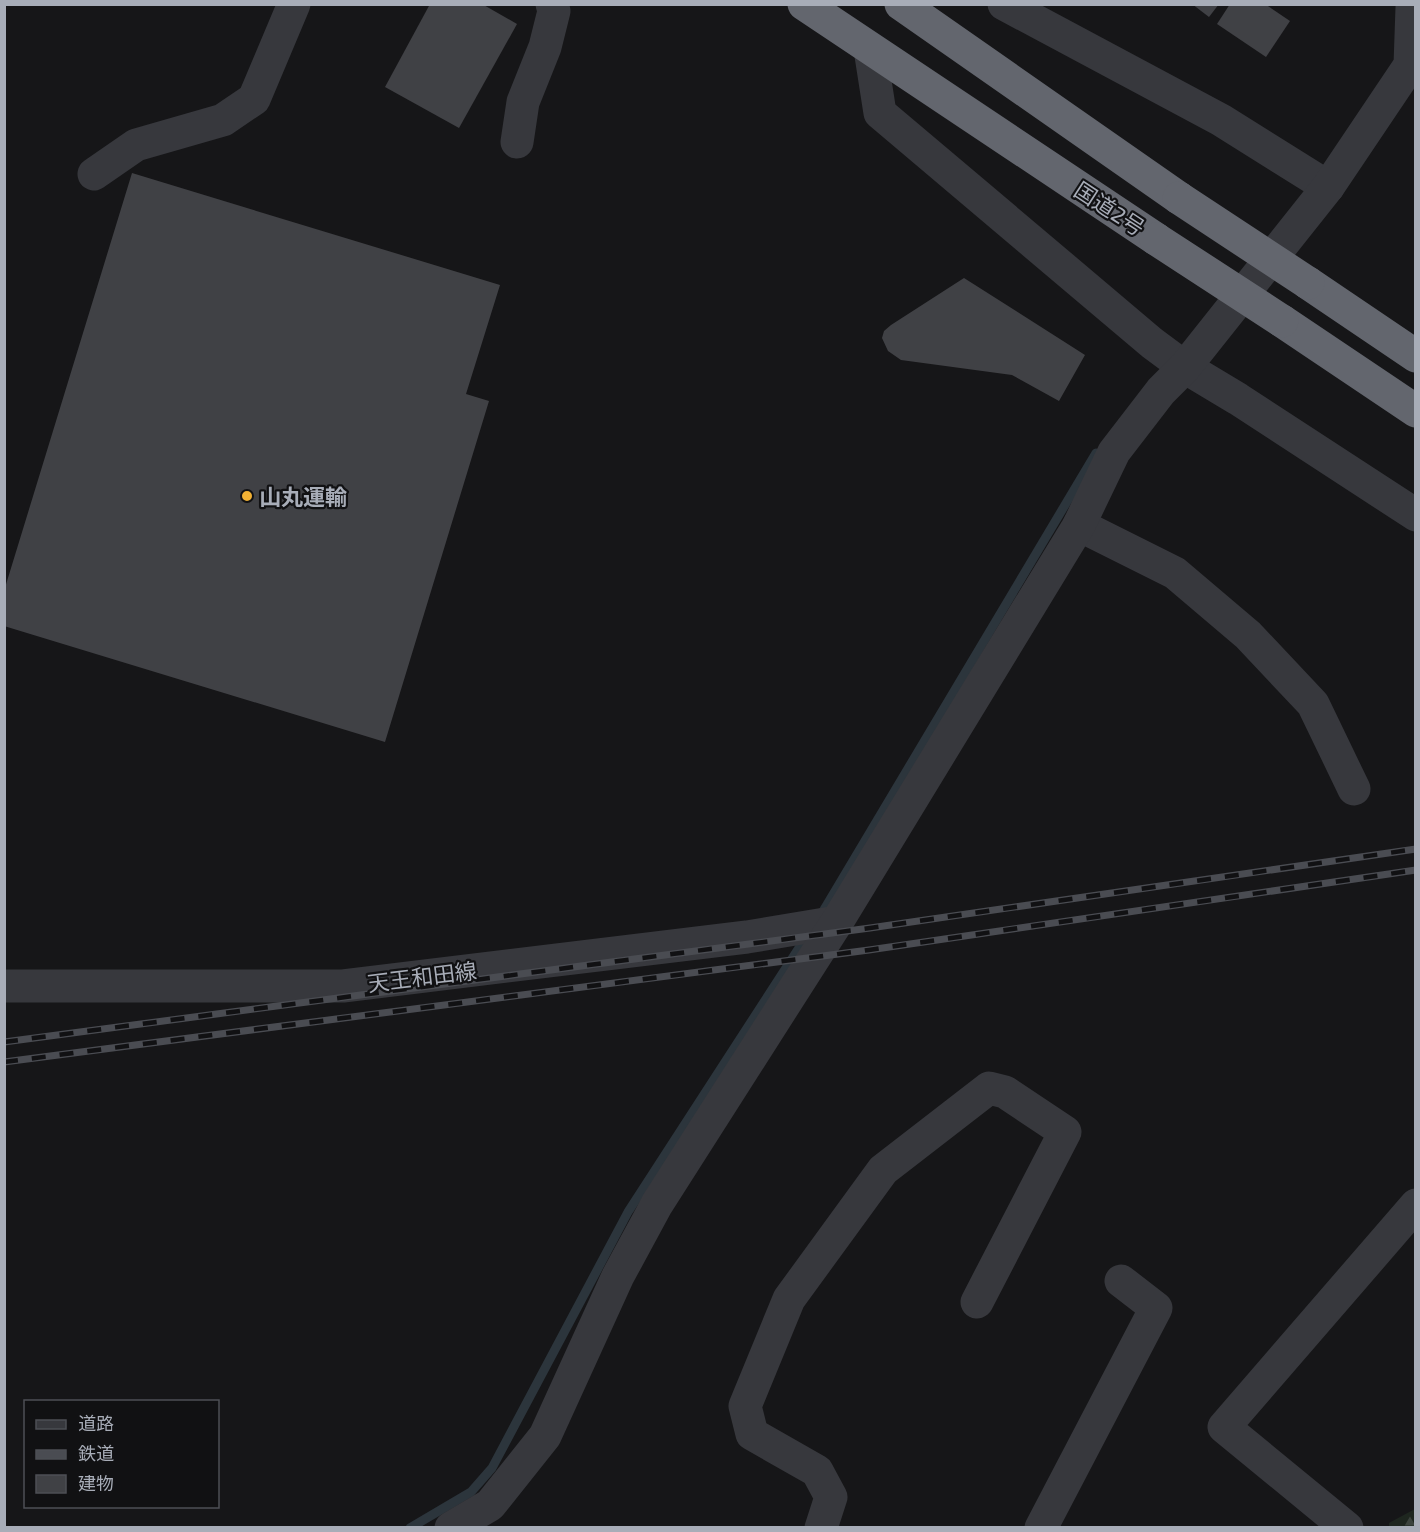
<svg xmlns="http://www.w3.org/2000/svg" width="1420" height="1532" viewBox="0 0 1420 1532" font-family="'Exo 2','Noto Sans JP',sans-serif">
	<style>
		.forest { fill: url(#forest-firs) }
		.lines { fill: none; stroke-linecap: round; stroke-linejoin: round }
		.stream { stroke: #2c353c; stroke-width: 9 }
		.building { fill: #404145 }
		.minor { stroke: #37383d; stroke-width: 33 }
		.highway { stroke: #63666e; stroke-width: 33 }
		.rail-casing { stroke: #4a4c52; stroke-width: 7 }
		.rail { stroke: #111113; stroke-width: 4.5; stroke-dasharray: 14; stroke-linecap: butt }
		.highway-bridge { stroke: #63666e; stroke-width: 33 }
		.poi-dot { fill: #f2b134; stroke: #111113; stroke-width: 2 }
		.labels { text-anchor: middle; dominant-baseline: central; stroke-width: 4.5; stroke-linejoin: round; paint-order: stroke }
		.street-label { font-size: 22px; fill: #a8adb8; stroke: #111113 }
		.poi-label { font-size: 22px; font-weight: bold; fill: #a8adb8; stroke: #111113; text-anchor: start }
	</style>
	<defs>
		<pattern id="forest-firs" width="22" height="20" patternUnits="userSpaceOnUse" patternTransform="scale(1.5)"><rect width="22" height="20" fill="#1e261f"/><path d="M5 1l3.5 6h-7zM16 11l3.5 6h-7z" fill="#3c433d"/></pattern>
	</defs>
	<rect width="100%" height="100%" fill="#161618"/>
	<path class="forest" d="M1415,1509V1527H1389V1523Z"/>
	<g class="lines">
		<g class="stream">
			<path d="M819,918L1096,453"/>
			<path d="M410,1528L471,1492L492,1468L628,1212L808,934"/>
		</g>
	</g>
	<g class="building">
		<path d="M430,4H482L517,24L459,128L385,87Z"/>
		<path d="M1192,4H1219L1209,17Z"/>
		<path d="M1230,4H1265L1290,21L1266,57L1217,24Z"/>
		<path d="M132,173L500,285L466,394L489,401L385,742L4,626V591Z"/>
		<path d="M964,278L1085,355L1059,401L1012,375L901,360L888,351L882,338L884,331L891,325Z"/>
	</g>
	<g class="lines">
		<g class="minor">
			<path d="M1004,4L1221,120L1328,187"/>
			<path d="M870,49L880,113L1152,343L1183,366L1238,399L1416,515"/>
			<path d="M517,142L523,102L545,47L554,11L552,4"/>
			<path d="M94,174L136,145L223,120L254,99L294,4"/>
			<path d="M1079,525L1175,573L1248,635L1313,704L1354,789"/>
			<path d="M4,986H343L747,937L837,922"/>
			<path d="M451,1528L490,1505L545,1436L618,1276L657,1204L837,922L1079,525L1114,452L1161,391L1185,367L1328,187L1410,65L1412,7L1414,4"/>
			<path d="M821,1528L831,1497L817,1471L752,1434L745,1406L789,1299L883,1170L989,1088L1005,1092L1065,1132L977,1302"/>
			<path d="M1041,1528L1156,1308L1121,1281"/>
			<path d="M1347,1528L1224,1427L1416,1205"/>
		</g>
		<g class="highway">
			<path d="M804,4L1156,239"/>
			<path d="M901,4L1179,198"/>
			<path d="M1308,283L1416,356"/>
			<path d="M1282,321L1416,411"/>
		</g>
		<defs>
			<g id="rail">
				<path d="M4,1042L870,928L1416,849"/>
				<path d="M4,1062L869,950L1416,870"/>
			</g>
		</defs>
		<use href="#rail" class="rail-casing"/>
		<use href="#rail" class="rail"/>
		<g class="highway-bridge">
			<path d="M1179,198L1308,283"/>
			<path d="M1156,239L1282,321"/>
		</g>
	</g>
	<circle class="poi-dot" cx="247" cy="496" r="6"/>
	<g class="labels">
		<g class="street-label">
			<text transform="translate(1110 208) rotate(33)">国道2号</text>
			<text transform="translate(422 976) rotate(-7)">天王和田線</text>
		</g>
		<g class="poi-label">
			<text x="259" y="496">山丸運輸</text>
		</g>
	</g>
	<rect width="1420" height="1532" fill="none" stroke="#a8adb8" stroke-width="12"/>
	<rect x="24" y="1400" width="195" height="108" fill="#111113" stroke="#4d4f55" stroke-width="1.5"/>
	<rect x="36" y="1420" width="30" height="9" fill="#37383d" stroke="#4d4f55" stroke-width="1.5"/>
	<text x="78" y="1430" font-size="18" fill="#a8adb8">道路</text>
	<rect x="36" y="1450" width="30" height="9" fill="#4a4c52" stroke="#4d4f55" stroke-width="1.5"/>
	<text x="78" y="1460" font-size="18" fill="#a8adb8">鉄道</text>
	<rect x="36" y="1475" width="30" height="18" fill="#404145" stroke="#4d4f55" stroke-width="1.5"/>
	<text x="78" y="1490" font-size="18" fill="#a8adb8">建物</text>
</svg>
